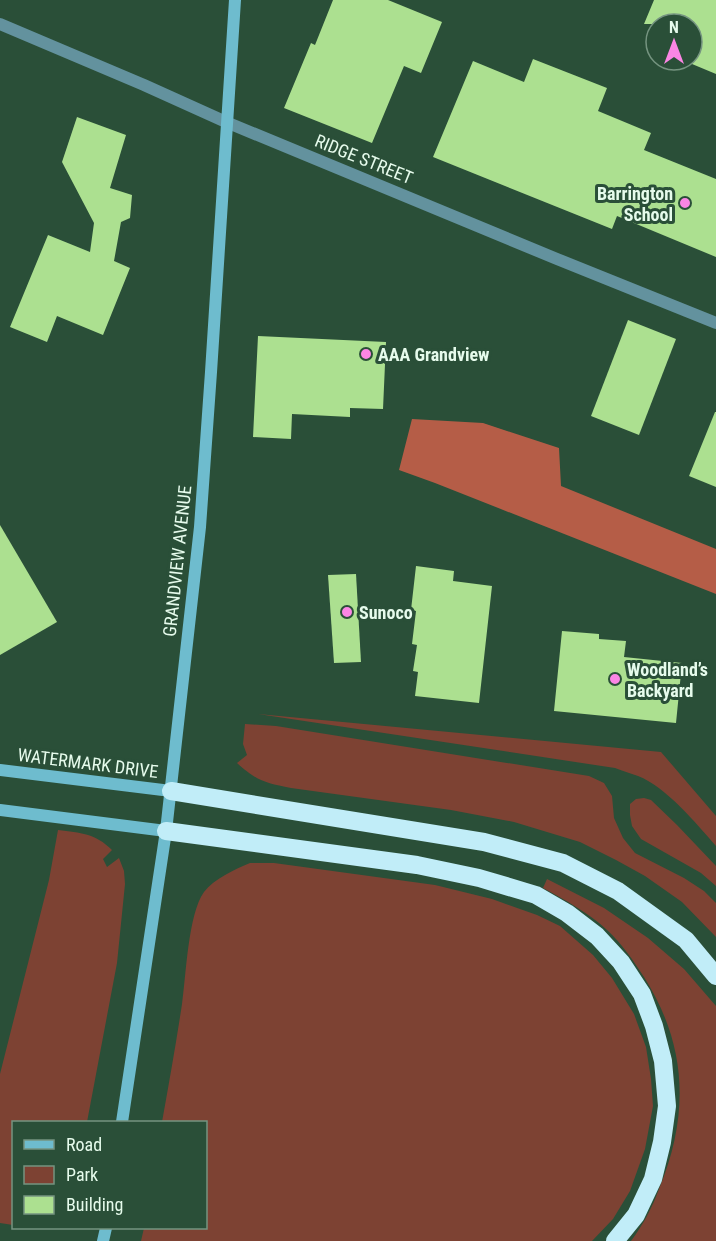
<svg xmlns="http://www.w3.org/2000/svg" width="716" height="1241" viewBox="0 0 716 1241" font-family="'Roboto Condensed',sans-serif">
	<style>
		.green { fill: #7d4233 }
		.forest { fill: #b55d47 }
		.building { fill: #ace090 }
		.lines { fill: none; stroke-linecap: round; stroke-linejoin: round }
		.street { stroke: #63929e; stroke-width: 12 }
		.secondary { stroke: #6ebcce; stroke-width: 12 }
		.highway { stroke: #c1edf8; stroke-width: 18 }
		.poi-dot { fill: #fb86e4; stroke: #2a4f38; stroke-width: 2 }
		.labels { text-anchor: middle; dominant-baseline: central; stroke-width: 6; stroke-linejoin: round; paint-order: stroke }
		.street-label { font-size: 18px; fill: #e6fbec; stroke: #2a4f38 }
		.poi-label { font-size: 18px; font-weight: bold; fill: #e6fbec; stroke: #2a4f38; text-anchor: start }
	</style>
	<rect width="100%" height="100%" fill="#2a4f38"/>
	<g class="green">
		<path d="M258,714L661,752L716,816V846C696,823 666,787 638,776C630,773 622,771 615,768Z"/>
		<path d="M245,724L276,726L589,776L604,783L612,796L614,818L623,838L635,853L684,878L704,891L716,903V937L682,902L645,876L616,860L580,842L514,822L451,810L291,788C265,783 257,781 237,763L247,755L243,744Z"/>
		<path d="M644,798L651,800L677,825L716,866V886L701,873L641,839L632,826L630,815V804L636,799Z"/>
		<path d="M58,830C81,833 95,833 112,850L103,859L107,867L119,858L124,871L125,884L117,963L87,1122H14L13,1225L0,1223V1074L49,880Z"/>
		<path d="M250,863H274L435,885L492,899L537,915L560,926L593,955L612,978L634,1014L646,1047L651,1079L653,1106L645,1149L630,1191L613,1219L592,1241H141L144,1228H206V1122H162C169,1083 176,1044 182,1004C186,977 188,914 204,892C214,879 235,869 250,863Z"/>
		<path d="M547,879L604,908L648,938L684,969L716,1006V1241H631C643,1225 652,1208 659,1189C690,1114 687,1045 644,977C633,960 622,944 607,930C589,913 565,900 543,888Z"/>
	</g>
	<path class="forest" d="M412,419L483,423L559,448L561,486L716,549V594L435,483L399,470Z"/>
	<g class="building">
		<path d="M333,0H388L442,22L421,73L404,66L372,143L284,108L311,43L315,45Z"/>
		<path d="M654,0H716V74L692,64V24H644Z"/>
		<path d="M533,59L607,88L598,111L651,133L644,150L716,179V257L617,216L612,229L433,157L473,61L524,82Z"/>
		<path d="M77,117L126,135L110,188L132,195L130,218L121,222L114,261L130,268L103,335L57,316L47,342L10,327L48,235L90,252L94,223L62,162Z"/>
		<path d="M628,320L676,339L639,435L591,416Z"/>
		<path d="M258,336L386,342L383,409L350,408V417L292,414L291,439L253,437Z"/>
		<path d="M715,412H716V487L689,476Z"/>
		<path d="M0,525L57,622L0,655Z"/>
		<path d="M416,566L454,571L453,581L492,586L479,703L415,696L418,672L413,671L417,645L412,644L416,611L411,610Z"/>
		<path d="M356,574L361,662L334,663L328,575Z"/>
		<path d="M562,631L599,634V639L626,641L624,657L682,663L676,723L554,711Z"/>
	</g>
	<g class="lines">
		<path class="street" d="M0,24L144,85L226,122L557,259L716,323"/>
		<g class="secondary">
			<path d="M0,770L171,791"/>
			<path d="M0,810L166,831"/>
			<path d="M122,1122L166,831L200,527L211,372L235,0"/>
			<path d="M103,1241L106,1228"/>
		</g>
		<g class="highway">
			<path d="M171,791L484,842L563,863L618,891L686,940L716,976"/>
			<path d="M166,831L417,865L479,878L536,895L567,913L597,936L621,962L642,994L654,1026L663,1061L667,1106L662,1142L653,1179L636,1215L615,1241"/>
		</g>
	</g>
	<g class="poi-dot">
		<circle cx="685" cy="203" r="6"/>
		<circle cx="366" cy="354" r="6"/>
		<circle cx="347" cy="612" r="6"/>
		<circle cx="615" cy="679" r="6"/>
	</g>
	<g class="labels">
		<g class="street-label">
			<text transform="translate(364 159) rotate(22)">RIDGE STREET</text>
			<text transform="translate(177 561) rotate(-84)">GRANDVIEW AVENUE</text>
			<text transform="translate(88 763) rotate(7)">WATERMARK DRIVE</text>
		</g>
		<g class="poi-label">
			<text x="673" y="193" text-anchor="end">Barrington<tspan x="673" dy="21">School</tspan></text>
			<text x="378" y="354">AAA Grandview</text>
			<text x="359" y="612">Sunoco</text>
			<text x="627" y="669">Woodland’s<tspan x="627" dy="21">Backyard</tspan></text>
		</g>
	</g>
	<rect x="12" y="1121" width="195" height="108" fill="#2a4f38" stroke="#759480" stroke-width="1.5"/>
	<rect x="24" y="1140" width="30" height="9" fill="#6ebcce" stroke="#759480" stroke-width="1.5"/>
	<text x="66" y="1151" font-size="18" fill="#e6fbec">Road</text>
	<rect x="24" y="1166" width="30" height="18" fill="#7d4233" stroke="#759480" stroke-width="1.5"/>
	<text x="66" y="1181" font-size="18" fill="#e6fbec">Park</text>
	<rect x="24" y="1196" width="30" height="18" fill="#ace090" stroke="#759480" stroke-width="1.5"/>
	<text x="66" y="1211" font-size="18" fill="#e6fbec">Building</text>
	<g transform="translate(674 42)"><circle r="28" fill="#2a4f38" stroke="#759480" stroke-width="1.5"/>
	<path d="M0-4.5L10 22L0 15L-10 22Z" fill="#fb86e4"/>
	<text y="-9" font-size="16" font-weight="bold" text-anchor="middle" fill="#e6fbec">N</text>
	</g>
</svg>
